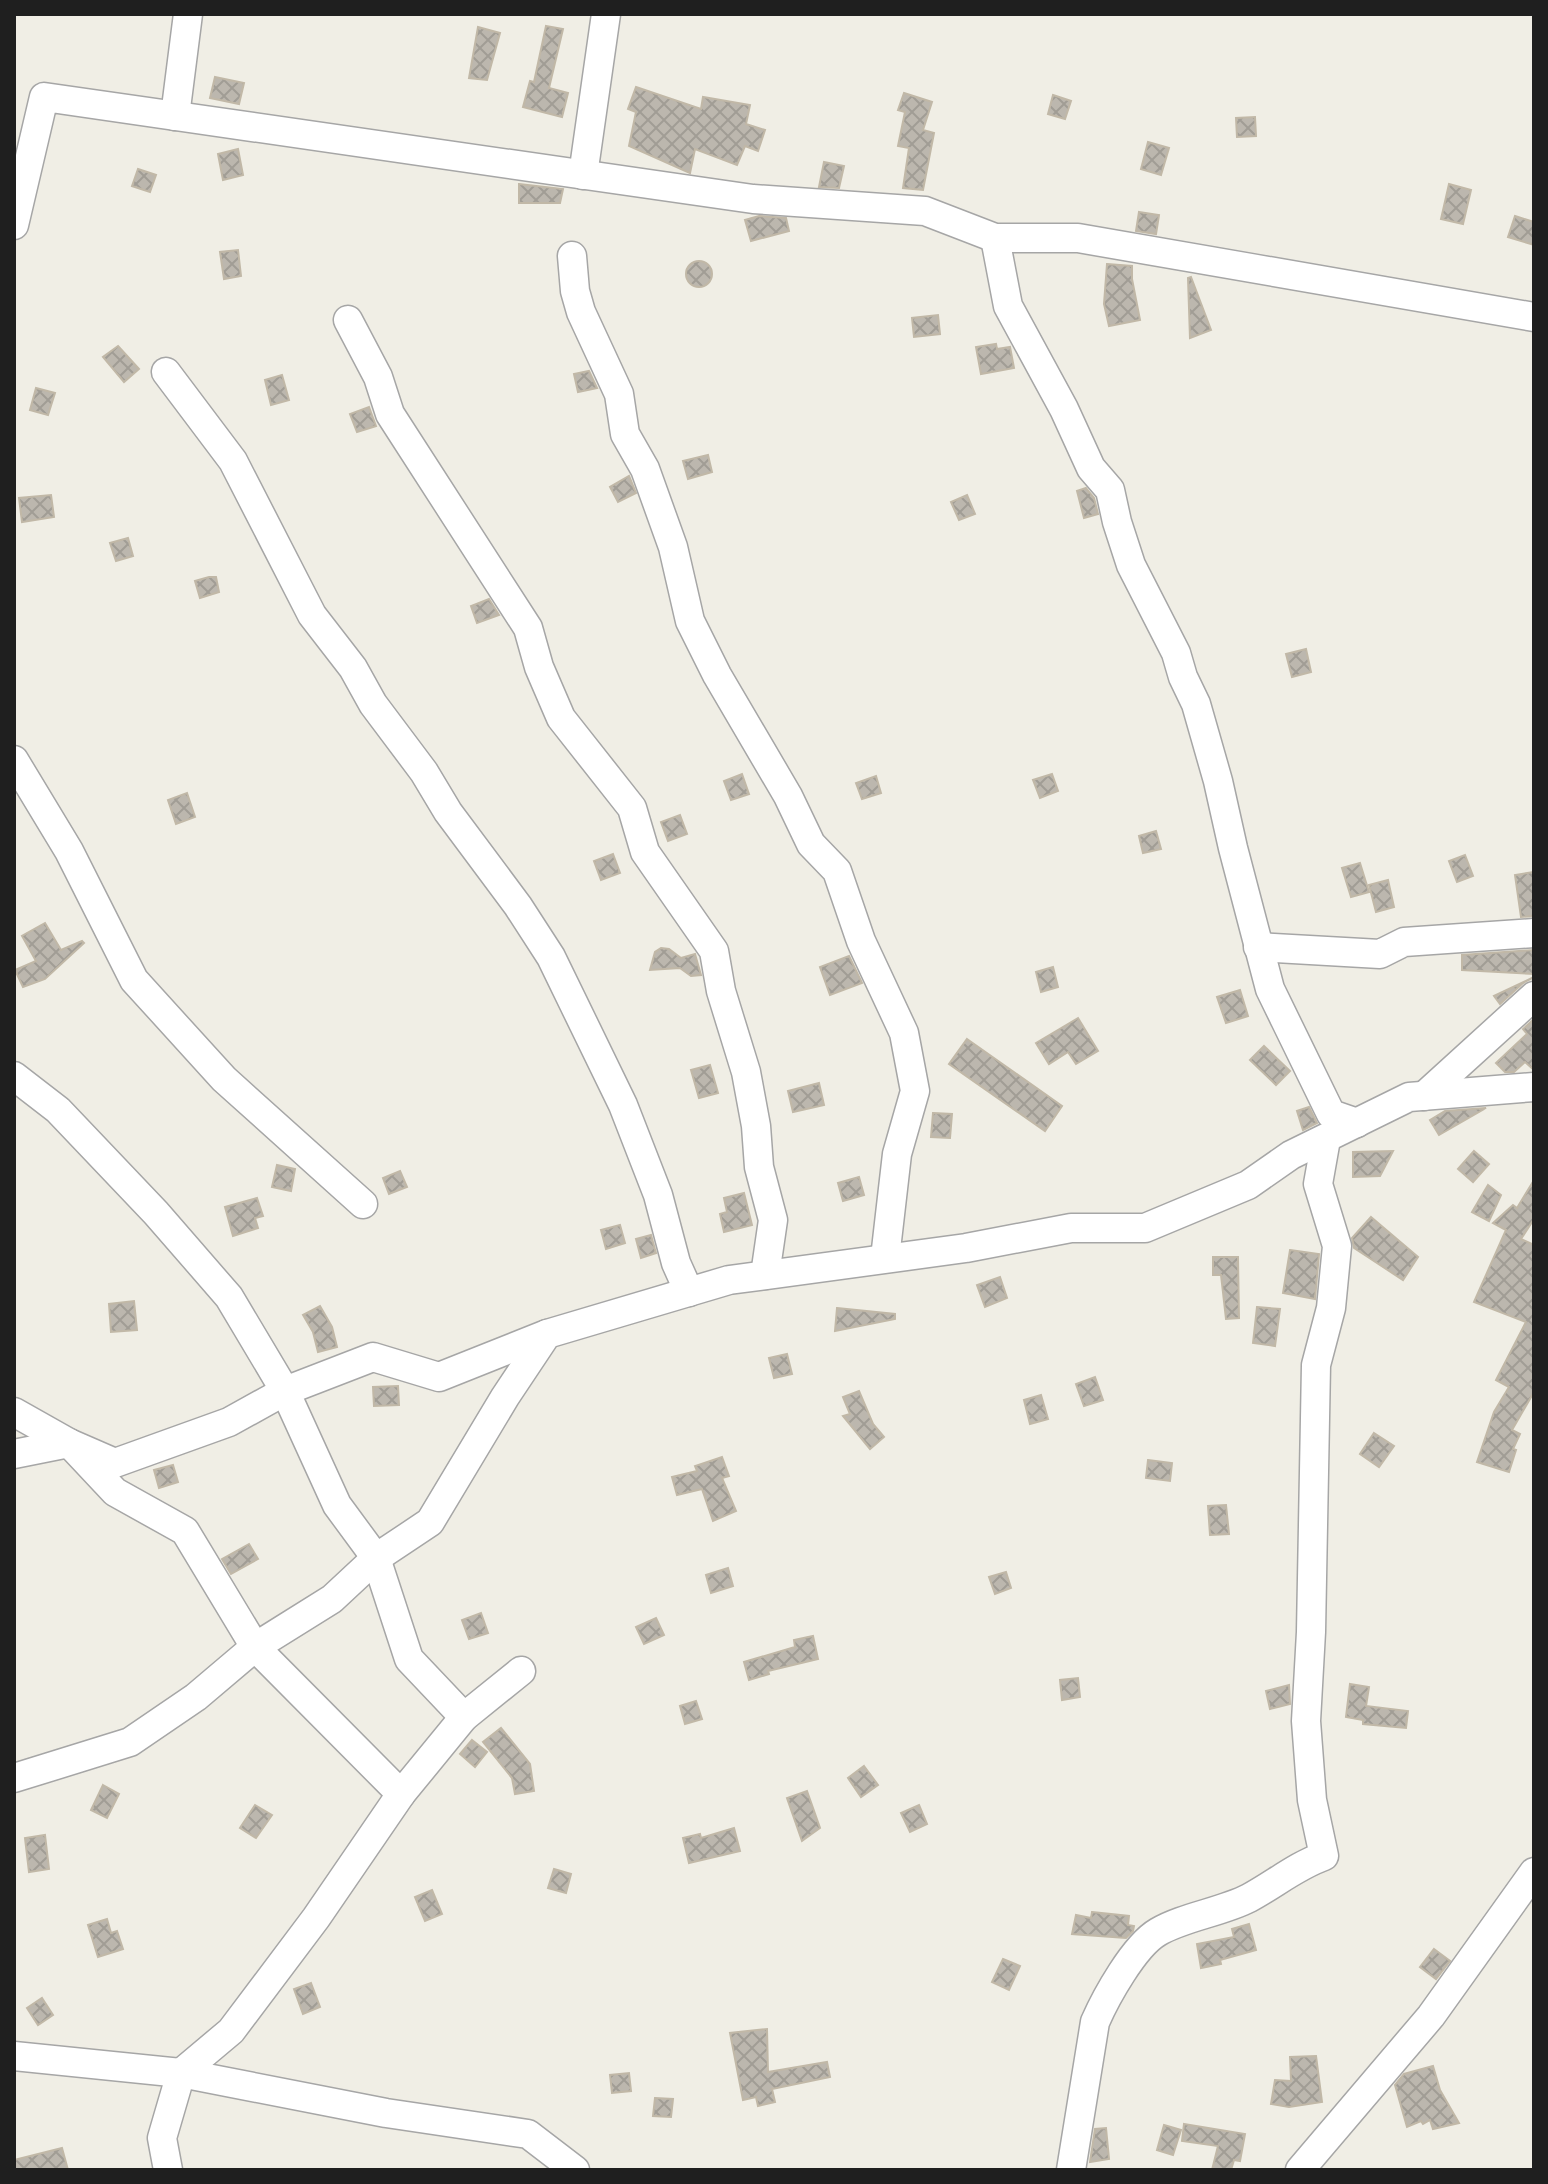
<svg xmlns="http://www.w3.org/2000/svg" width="1548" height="2184" viewBox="0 0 1548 2184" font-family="'Golos Text',sans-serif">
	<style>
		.building { fill: url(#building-cross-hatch); stroke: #c1b8a7; stroke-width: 2 }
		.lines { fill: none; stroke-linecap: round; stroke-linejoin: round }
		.minor-casing { stroke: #a6a6a6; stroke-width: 31 }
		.minor { stroke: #fff; stroke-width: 28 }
	</style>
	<defs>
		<pattern id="building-cross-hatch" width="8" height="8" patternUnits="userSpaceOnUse" patternTransform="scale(2)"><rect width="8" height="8" fill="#bcb7ae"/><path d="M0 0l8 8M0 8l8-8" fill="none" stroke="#a19d95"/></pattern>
	</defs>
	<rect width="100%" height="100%" fill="#f0eee5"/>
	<g class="building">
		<path d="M546,26L563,29L549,88L568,93L562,117L523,107L530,81L534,82Z"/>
		<path d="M478,27L500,33L487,80L469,78Z"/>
		<path d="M215,77L244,83L239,104L210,98Z"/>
		<path d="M636,87L701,109L703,97L750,105L746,124L765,130L758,151L745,146L737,165L695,149L690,173L629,146L636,112L628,109Z"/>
		<path d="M904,93L932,102L923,130L934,133L923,190L903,188L909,148L898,146L905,112L898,110Z"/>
		<path d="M1053,95L1071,101L1065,119L1048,114Z"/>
		<path d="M1255,117L1256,136L1237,137L1236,118Z"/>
		<path d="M1148,142L1169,148L1161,175L1141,169Z"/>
		<path d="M238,149L243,175L223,180L218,154Z"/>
		<path d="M824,162L844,166L839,188L819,187Z"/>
		<path d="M138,169L156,175L150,192L132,186Z"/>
		<path d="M519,184L563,189L560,203H519Z"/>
		<path d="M1449,184L1471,190L1463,224L1441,219Z"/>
		<path d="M1139,212L1159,215L1156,234L1136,231Z"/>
		<path d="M759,216L786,218L789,231L751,241L745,220Z"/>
		<path d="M1515,216L1534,222V245L1508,237Z"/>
		<path d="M238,250L241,276L224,279L220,252Z"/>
		<circle cx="699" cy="274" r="13"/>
		<path d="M1107,264L1132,266V279L1140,320L1109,326L1104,304Z"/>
		<path d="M1191,277L1211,330L1190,338L1188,278Z"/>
		<path d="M938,315L940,334L914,337L912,318Z"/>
		<path d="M996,344L997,349L1010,347L1014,368L981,374L976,347Z"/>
		<path d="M118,346L139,369L124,382L103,357Z"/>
		<path d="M589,371L597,388L578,392L574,374Z"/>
		<path d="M282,375L289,400L271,405L265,380Z"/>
		<path d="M36,388L55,393L48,415L30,410Z"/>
		<path d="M369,407L376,426L357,432L350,414Z"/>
		<path d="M708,455L712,472L688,479L683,461Z"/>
		<path d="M629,476L636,493L618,502L610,487Z"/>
		<path d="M1086,488L1094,498L1098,514L1084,518L1077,491Z"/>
		<path d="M51,495L54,517L22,522L19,498Z"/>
		<path d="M967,495L975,514L959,520L951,502Z"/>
		<path d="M128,538L133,556L116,561L110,543Z"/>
		<path d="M209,577H216L219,592L200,598L195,581Z"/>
		<path d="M489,599L499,615L477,623L471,606Z"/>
		<path d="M1306,649L1311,672L1292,677L1286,654Z"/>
		<path d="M742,774L749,794L731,800L724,781Z"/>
		<path d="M1052,774L1058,791L1040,798L1033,780Z"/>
		<path d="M876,776L881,793L862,799L856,783Z"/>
		<path d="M187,793L195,817L176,824L168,800Z"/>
		<path d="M680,815L687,834L668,841L661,822Z"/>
		<path d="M1156,831L1161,849L1143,853L1139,836Z"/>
		<path d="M613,854L620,873L601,880L594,861Z"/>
		<path d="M1465,855L1473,876L1457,882L1449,861Z"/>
		<path d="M1360,863L1369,892L1351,897L1342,868Z"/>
		<path d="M1534,872V916L1521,917L1515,875Z"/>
		<path d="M1388,880L1394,907L1376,912L1369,885Z"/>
		<path d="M45,923L61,950L82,941L84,943L45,979L23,987L15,970L36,961L22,936Z"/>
		<path d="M661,948L669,949L681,958L695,954L701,975L691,976L680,968L650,970L655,952Z"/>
		<path d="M1534,950V974L1462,970V955Z"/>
		<path d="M849,956L862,983L830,995L820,967Z"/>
		<path d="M1053,967L1058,987L1041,992L1036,972Z"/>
		<path d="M1534,977L1523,983L1500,1004L1494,996Z"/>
		<path d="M1240,990L1248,1016L1226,1023L1217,997Z"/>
		<path d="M1078,1018L1098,1051L1076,1064L1068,1052L1049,1064L1036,1043Z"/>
		<path d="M1534,1019V1070L1525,1062L1514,1072H1505L1496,1063L1527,1034L1523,1029Z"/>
		<path d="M967,1039L1062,1106L1045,1131L949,1064Z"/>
		<path d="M1264,1046L1290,1071L1276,1085L1250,1060Z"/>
		<path d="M710,1065L718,1093L699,1098L691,1070Z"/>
		<path d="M819,1083L824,1105L793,1112L788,1091Z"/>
		<path d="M1309,1107L1317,1123L1303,1130L1297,1111Z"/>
		<path d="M1486,1108L1439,1135L1430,1120L1445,1111Z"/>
		<path d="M933,1113L952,1114L950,1138L931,1137Z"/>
		<path d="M1393,1151L1380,1176L1353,1177V1152Z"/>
		<path d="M1474,1151L1489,1164L1473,1182L1458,1169Z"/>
		<path d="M277,1165L295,1169L291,1191L272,1187Z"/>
		<path d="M400,1171L407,1187L389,1194L383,1178Z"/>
		<path d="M859,1177L864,1195L843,1201L838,1183Z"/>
		<path d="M1534,1180V1219L1521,1239L1534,1245V1392L1512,1430L1520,1434L1513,1449L1516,1450L1509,1472L1477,1462L1494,1412L1509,1387L1496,1380L1526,1322L1474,1302L1506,1230L1493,1223L1513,1205L1517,1208Z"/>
		<path d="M1488,1185L1501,1195L1489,1221L1472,1212Z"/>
		<path d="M744,1193L752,1225L724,1232L720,1214L727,1212L724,1198Z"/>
		<path d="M257,1198L263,1216L255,1218L258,1228L233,1236L225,1207Z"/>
		<path d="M1371,1217L1418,1257L1403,1280L1354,1248L1352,1238Z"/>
		<path d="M620,1225L625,1243L606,1249L601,1230Z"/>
		<path d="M651,1235L656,1253L641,1258L636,1239Z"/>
		<path d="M1290,1250L1319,1254L1315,1299L1283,1293Z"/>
		<path d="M1213,1257H1238L1239,1318L1226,1319L1221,1275H1213Z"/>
		<path d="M1000,1277L1007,1298L985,1307L977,1285Z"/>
		<path d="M134,1301L137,1330L111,1332L109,1304Z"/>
		<path d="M320,1306L332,1327L337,1347L318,1352L313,1332L303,1315Z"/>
		<path d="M1257,1307L1280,1309L1275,1346L1253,1343Z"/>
		<path d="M837,1308L895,1314V1319L835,1331Z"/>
		<path d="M787,1354L792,1374L774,1378L769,1358Z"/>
		<path d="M1095,1377L1103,1400L1084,1406L1076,1384Z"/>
		<path d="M398,1386L399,1405L374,1406L373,1387Z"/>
		<path d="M859,1391L873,1424L884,1437L870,1449L843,1416L850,1414L843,1397Z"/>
		<path d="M1041,1395L1048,1419L1030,1424L1024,1400Z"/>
		<path d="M1374,1433L1394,1446L1379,1467L1360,1454Z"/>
		<path d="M722,1457L729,1476L722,1478L736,1511L713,1521L702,1489L677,1495L672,1477L697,1471L695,1466Z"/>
		<path d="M1148,1460L1172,1463L1170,1481L1146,1478Z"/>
		<path d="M173,1465L178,1482L159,1488L154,1470Z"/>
		<path d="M1226,1505L1229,1534L1210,1535L1208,1506Z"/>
		<path d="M249,1544L258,1559L231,1574L222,1559Z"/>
		<path d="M728,1568L733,1586L711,1593L706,1575Z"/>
		<path d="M1006,1572L1011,1588L995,1594L989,1577Z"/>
		<path d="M481,1613L488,1633L469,1639L462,1620Z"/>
		<path d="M656,1618L664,1635L644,1644L636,1627Z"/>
		<path d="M813,1636L818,1659L768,1671L769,1674L749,1680L744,1662L795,1647L794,1640Z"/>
		<path d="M1078,1678L1080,1697L1062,1700L1060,1680Z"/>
		<path d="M1350,1684L1369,1687L1366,1706L1408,1711L1406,1728L1363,1724V1720L1346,1717Z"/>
		<path d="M1289,1685L1290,1704L1270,1709L1266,1691Z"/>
		<path d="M696,1701L702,1719L685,1724L680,1706Z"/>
		<path d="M501,1728L530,1764L534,1791L515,1794L512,1778L483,1742Z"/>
		<path d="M472,1740L487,1752L475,1767L460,1754Z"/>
		<path d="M864,1766L878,1785L861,1797L848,1778Z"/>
		<path d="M103,1785L119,1794L107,1818L91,1810Z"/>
		<path d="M807,1791L820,1828L802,1841L787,1798Z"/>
		<path d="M255,1805L272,1815L256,1838L240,1828Z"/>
		<path d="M919,1805L927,1824L910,1832L901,1813Z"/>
		<path d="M734,1828L740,1851L689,1863L683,1838L700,1834L701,1838Z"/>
		<path d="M45,1835L49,1869L29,1872L25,1838Z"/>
		<path d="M554,1869L571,1874L566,1893L548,1888Z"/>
		<path d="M432,1890L442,1914L425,1921L415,1897Z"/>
		<path d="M1092,1912L1129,1916L1128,1925L1134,1926L1133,1931L1126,1938L1072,1934L1076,1915L1091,1918Z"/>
		<path d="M107,1919L111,1933L117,1931L123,1949L98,1957L88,1925Z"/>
		<path d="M1249,1924L1256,1950L1220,1960L1221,1964L1201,1968L1197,1944L1234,1937L1232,1929Z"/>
		<path d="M1434,1949L1450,1961L1436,1979L1420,1967Z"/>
		<path d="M1003,1959L1020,1966L1009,1990L992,1982Z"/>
		<path d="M311,1983L320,2007L303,2014L294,1989Z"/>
		<path d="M42,1998L53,2015L38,2025L27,2008Z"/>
		<path d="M767,2029L768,2072L827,2062L830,2077L772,2089L775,2102L758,2106L756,2097L743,2100L730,2033Z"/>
		<path d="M1316,2056L1322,2102L1289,2107L1271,2104L1275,2080L1291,2081L1290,2057Z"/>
		<path d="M1433,2066L1440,2090L1459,2123L1433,2129L1430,2120L1423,2124L1421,2121L1407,2127L1395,2085L1404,2074Z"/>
		<path d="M629,2073L631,2091L612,2093L610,2075Z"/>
		<path d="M655,2098L673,2099L671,2117L653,2116Z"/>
		<path d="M1184,2124L1245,2134L1240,2161L1234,2160L1231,2170H1212L1218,2146L1182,2141Z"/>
		<path d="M1164,2125L1181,2130L1173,2155L1157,2150Z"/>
		<path d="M1106,2128L1109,2159L1090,2162L1095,2129Z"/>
		<path d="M62,2148L68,2170H14V2160Z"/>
	</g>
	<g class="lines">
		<defs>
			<g id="minor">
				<path d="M175,116L188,14"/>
				<path d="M583,175L606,14"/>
				<path d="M14,225L44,97L753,199L925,211L995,238H1078L1534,317"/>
				<path d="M995,238L1008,306L1064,409L1091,468L1110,490L1117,522L1131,565L1176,653L1183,677L1196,704L1218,781L1233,848L1270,989L1331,1114L1357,1123"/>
				<path d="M572,256L575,291L581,312L619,394L625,434L645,469L673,547L690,621L717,675L788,796L811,844L837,871L861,941L904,1033L915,1091L897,1154L885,1258"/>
				<path d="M348,320L378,377L390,414L528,628L539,667L561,718L632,808L645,852L714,951L721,991L746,1072L756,1126L759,1167L773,1220L765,1275"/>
				<path d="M166,372L233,461L312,615L353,668L373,704L424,772L448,812L518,906L551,957L623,1105L658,1195L676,1263L689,1292"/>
				<path d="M14,760L69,851L134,980L224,1079L363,1204"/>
				<path d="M1258,947L1380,954L1404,942L1534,933"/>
				<path d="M14,1076L58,1110L156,1213L229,1297L285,1391L337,1505L376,1558L409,1659L464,1717"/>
				<path d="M1424,1096L1534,996"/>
				<path d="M14,1412L69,1443L115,1492L185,1531L255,1647L401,1794"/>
				<path d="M14,1454L69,1443L115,1463L229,1422L285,1391L373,1357L439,1377L547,1334"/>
				<path d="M14,1778L130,1742L196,1697L255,1647L332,1599L376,1558L430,1522L505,1397L547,1334L729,1280L966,1248L1071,1228H1145L1248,1185L1291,1155L1409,1097L1534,1087"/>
				<path d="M14,2056L181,2073L386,2113L528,2134L575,2170"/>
				<path d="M168,2170L162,2138L181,2073L231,2031L316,1918L401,1794L464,1717L521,1671"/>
				<path d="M1071,2170L1095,2022C1106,1997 1134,1946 1158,1932C1183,1917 1222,1912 1249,1898C1275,1884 1296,1866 1324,1856L1312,1800L1306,1721L1311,1632L1316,1365L1331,1308L1337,1246L1318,1184L1326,1139"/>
				<path d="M1300,2170L1431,2016L1534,1872"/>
			</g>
		</defs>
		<use href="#minor" class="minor-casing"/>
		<use href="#minor" class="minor"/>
	</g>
	<rect width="1548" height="2184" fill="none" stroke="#1f1f1f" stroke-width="32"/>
</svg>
